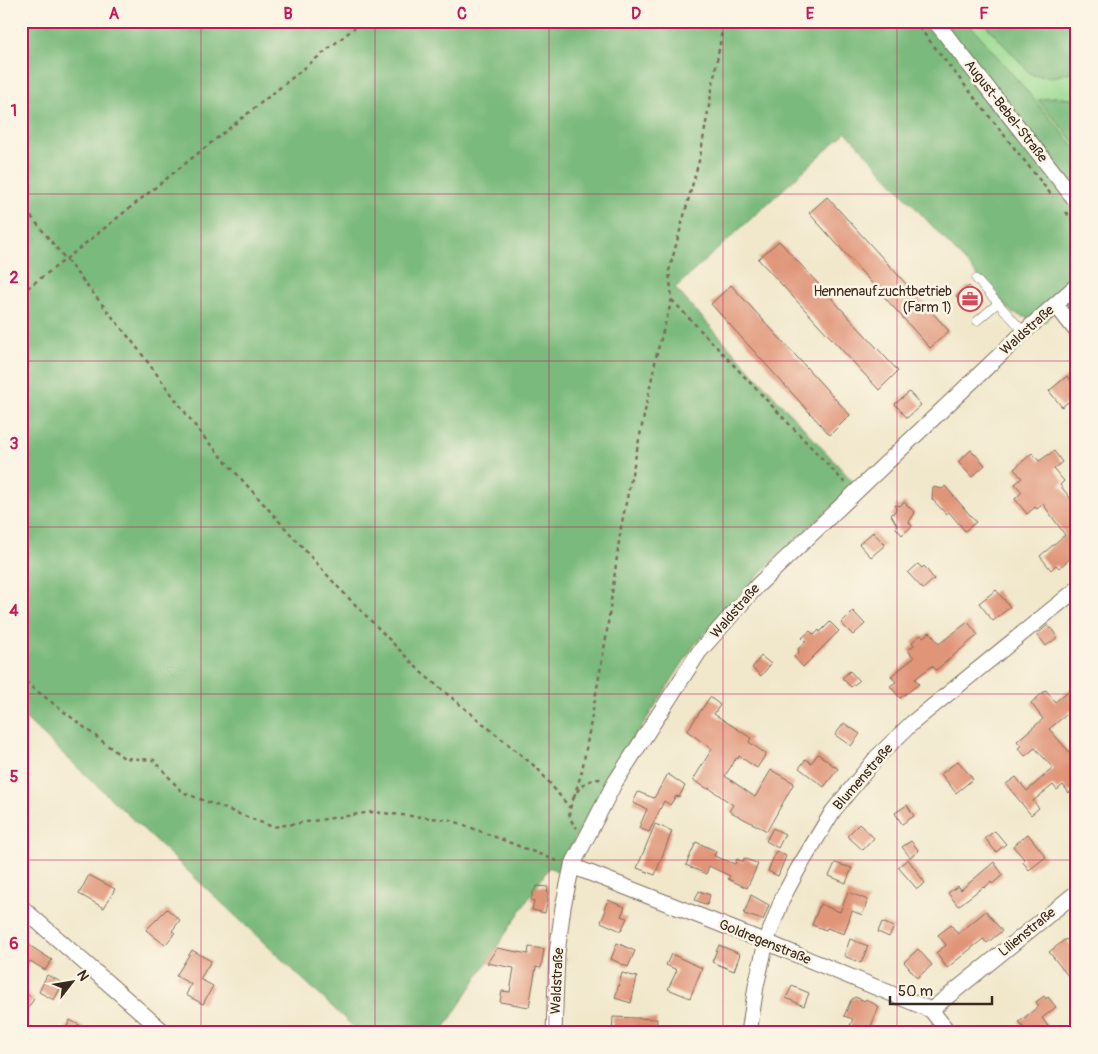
<svg xmlns="http://www.w3.org/2000/svg" width="1098" height="1054" viewBox="0 0 1098 1054" font-family="Pangolin,sans-serif">
	<style>
		.green { fill: #99da91; stroke: #6a8258 }
		.forest { fill: #7aba7b; stroke: #5a724c }
		.building { fill: #e09478 }
		.lines { fill: none; stroke-linecap: round; stroke-linejoin: round }
		.lane-casing { stroke: #7b6c5b; stroke-width: 9 }
		.street-casing { stroke: #7b6c5b; stroke-width: 17 }
		.path { stroke: #7b6c5b; stroke-width: 2.5; stroke-dasharray: 4 4; stroke-linecap: butt }
		.lane { stroke: #fff; stroke-width: 8 }
		.street { stroke: #fff; stroke-width: 15 }
		.grid { fill: none; stroke: #c2185b; stroke-width: 1; stroke-opacity: 0.55 }
		.labels { text-anchor: middle; dominant-baseline: central; stroke-width: 5; stroke-linejoin: round; paint-order: stroke }
		.street-label { font-size: 14px; fill: #3b2a1e; stroke: #fcf5e5 }
		.poi-label { font-size: 14px; fill: #3b2a1e; stroke: #fcf5e5; text-anchor: end }
		.neatline { fill: none; stroke: #c2185b; stroke-width: 2 }
		.grid-label { font-size: 16px; text-anchor: middle; font-weight: bold; fill: #c2185b }
	</style>
	<rect width="100%" height="100%" fill="#fcf5e5"/>
	<filter id="ink" filterUnits="userSpaceOnUse"><feTurbulence type="fractalNoise" baseFrequency=".02" numOctaves="2"/><feDisplacementMap in="SourceGraphic" scale="10" xChannelSelector="R" yChannelSelector="G"/><feConvolveMatrix kernelMatrix="1 2 1 2 8 2 1 2 1" color-interpolation-filters="sRGB"/></filter>
	<filter id="wash" filterUnits="userSpaceOnUse"><feTurbulence type="fractalNoise" baseFrequency=".0096" numOctaves="4" result="noise"/><feDisplacementMap in="SourceGraphic" scale="20" xChannelSelector="R" yChannelSelector="G"/><feGaussianBlur stdDeviation="1.12" result="paint"/><feColorMatrix in="noise" values="0 0 0 0 0 0 0 0 0 0 0 0 0 0 0 0 0 1.4 0 .05"/><feComposite in="paint" operator="in"/></filter>
	<g filter="url(#wash)">
		<rect width="100%" height="100%" fill="#f1e8cc"/>
		<path class="green" d="M967,21H982L1032,75L1053,77L1077,70V100L1054,97L1038,100L1077,145V150Z"/>
		<g class="forest">
			<path d="M21,21H967L1077,150V326L1061,306L1044,323L1012,313L846,132L675,288L856,485L770,563L693,647L608,779L557,871L549,867L441,1033H360L21,714Z"/>
			<path d="M982,21H1077V70L1053,77L1032,75Z"/>
			<path d="M1054,97L1077,100V145L1038,100Z"/>
		</g>
		<g id="blocks">
			<g class="building">
				<path d="M827,197L949,331L930,348L809,213Z"/>
				<path d="M779,241L898,371L879,390L758,259Z"/>
				<path d="M731,285L850,415L830,435L711,304Z"/>
				<path d="M969,286L983,301L970,312L956,297Z"/>
				<path d="M1067,376L1077,388V395L1062,407L1049,391Z"/>
				<path d="M909,392L921,405L907,418L895,404Z"/>
				<path d="M971,450L985,465L972,477L958,462Z"/>
				<path d="M1054,451L1062,462L1054,469L1064,481L1060,485L1077,507V553L1059,568L1056,565L1051,570L1040,556L1065,535L1043,504L1037,509L1035,507L1027,514L1015,499L1022,492L1015,484L1022,478L1014,469L1032,453L1039,461Z"/>
				<path d="M945,486L976,522L965,531L949,512L946,514L932,499L933,487L943,489Z"/>
				<path d="M904,502L915,513L909,522L912,526L902,535L896,528L897,525L891,515L896,510L895,505L900,506Z"/>
				<path d="M873,532L885,545L871,557L859,544Z"/>
				<path d="M918,564L922,568L924,566L934,579L923,589L908,573Z"/>
				<path d="M996,590L1010,607L993,621L979,603Z"/>
				<path d="M853,611L865,624L853,635L841,623Z"/>
				<path d="M830,622L839,631L803,667L794,657L799,652L798,649L806,642L802,638L810,631L814,635L819,630L820,632Z"/>
				<path d="M968,622L978,635L936,670L932,666L915,679L919,684L900,698L890,686L896,682L891,676L914,658L908,650L914,645L912,642L921,635L923,637L930,632L939,644Z"/>
				<path d="M1048,625L1058,637L1046,646L1037,634Z"/>
				<path d="M761,656L771,664L761,676L752,668Z"/>
				<path d="M850,671L859,681L851,687L842,678Z"/>
				<path d="M1077,684V706L1049,729L1072,755L1077,752V786L1069,793L1063,785L1057,790L1053,785L1033,801L1039,808L1031,815L1006,784L1016,777L1027,791L1053,768L1035,748L1025,756L1018,748L1021,746L1017,741L1043,719L1031,703L1046,690L1055,702Z"/>
				<path d="M710,697L720,705L714,714L751,738L749,742L766,754L757,768L739,756L738,759L736,758L725,776L755,797L771,770L794,783L767,831L729,811L733,805L709,788L708,789L693,780L712,749L687,731Z"/>
				<path d="M844,723L860,734L851,746L835,735Z"/>
				<path d="M818,754L838,769L824,787L799,768L806,759L811,763Z"/>
				<path d="M958,761L973,779L956,793L941,774Z"/>
				<path d="M668,774L685,786L679,797L676,796L670,805L664,801L649,832L639,828L647,809L633,803L638,792L654,798Z"/>
				<path d="M907,805L914,816L902,824L895,813Z"/>
				<path d="M655,824L672,831L655,875L637,868Z"/>
				<path d="M859,824L874,838L863,850L847,836Z"/>
				<path d="M773,828L785,834L778,848L766,841Z"/>
				<path d="M995,831L1006,844L996,852L985,838Z"/>
				<path d="M1028,834L1046,857L1029,870L1022,861L1024,859L1013,846Z"/>
				<path d="M911,841L919,851L910,857L902,847Z"/>
				<path d="M696,842L716,851L714,856L735,864L737,859L743,862L744,858L758,864L747,888L728,879L730,876L709,866L706,874L686,865Z"/>
				<path d="M776,851L786,856L778,876L768,871Z"/>
				<path d="M908,859L925,883L917,889L898,867Z"/>
				<path d="M994,862L1003,875L992,884L991,882L984,888L983,887L958,906L948,893L958,886L961,890Z"/>
				<path d="M835,863L852,868L846,883L829,876Z"/>
				<path d="M89,875L115,889L104,908L79,894Z"/>
				<path d="M537,886L548,887L547,898H548L545,913L532,910L534,901L531,900L533,892Z"/>
				<path d="M699,891L710,895L707,905L695,900Z"/>
				<path d="M848,892L868,900L862,915L852,911L844,934L827,928L826,930L812,925L820,904L840,912Z"/>
				<path d="M751,895L769,905L763,920L744,914Z"/>
				<path d="M608,900L625,907L621,916L627,918L621,931L601,922L606,910L604,909Z"/>
				<path d="M167,909L180,920L172,931L175,933L165,945L146,930Z"/>
				<path d="M986,911L1002,931L987,943L983,939L947,968L936,953L946,945L938,935L951,925L958,934Z"/>
				<path d="M882,922L894,927L889,937L878,932Z"/>
				<path d="M850,939L868,946L861,963L844,956Z"/>
				<path d="M1066,939L1077,953V969L1068,976L1049,952Z"/>
				<path d="M21,940L52,960L45,970L30,961L21,977Z"/>
				<path d="M617,943L635,951L628,967L611,959Z"/>
				<path d="M719,945L740,954L734,971L712,962Z"/>
				<path d="M529,947L544,949L541,968L536,967L529,1007L500,1002L502,991L510,992L514,968L487,963L497,948L528,954Z"/>
				<path d="M918,949L932,965L917,978L904,962Z"/>
				<path d="M192,950L211,961L200,979L213,986L203,1004L186,995L191,984L176,976Z"/>
				<path d="M671,954L702,968L690,998L668,989L677,970L666,965Z"/>
				<path d="M622,973L637,977L631,1003L615,998Z"/>
				<path d="M47,975L63,983L54,1000L39,992Z"/>
				<path d="M792,986L809,993L804,1006L786,998Z"/>
				<path d="M21,991L34,999L21,1018Z"/>
				<path d="M1044,996L1046,999L1048,997L1056,1007L1042,1018L1053,1033H1028L1019,1022L1039,1006L1036,1002Z"/>
				<path d="M855,997L865,1001L866,999L879,1007L868,1033H860L849,1028L853,1019L844,1016L851,1000Z"/>
				<path d="M613,1017L657,1019L656,1033H612Z"/>
				<path d="M70,1020L94,1033H64Z"/>
			</g>
		</g>
	</g>
	<g filter="url(#ink)">
		<use href="#blocks" fill-opacity="0" stroke="#7b6c5b" stroke-width="1"/>
		<g class="lines">
			<defs>
				<g id="lane">
					<path d="M976,279L1024,332"/>
					<path d="M977,321L998,303"/>
				</g>
				<g id="street">
					<path d="M935,21L1077,202"/>
					<path d="M1056,305L1077,332"/>
					<path d="M572,866L766,942L931,1010L949,1033"/>
					<path d="M21,907L165,1033"/>
					<path d="M931,1010L1077,892"/>
					<path d="M554,1033L557,953L563,907L572,866L614,784L699,652L758,585L1024,332L1077,285"/>
					<path d="M749,1033L756,986L766,942L783,897L798,869L833,811L877,757L912,723L1077,589"/>
				</g>
			</defs>
			<use href="#lane" class="lane-casing"/>
			<use href="#street" class="street-casing"/>
			<g class="path">
				<path d="M914,21L1053,197"/>
				<path d="M21,29L28,21"/>
				<path d="M21,204L135,345L202,435L337,586L423,674L538,769L570,808"/>
				<path d="M1066,212L1077,226"/>
				<path d="M21,293L66,259L363,21"/>
				<path d="M672,300L845,483"/>
				<path d="M21,675L28,684L124,758L154,760L182,792L273,827L372,812L451,820L560,862"/>
				<path d="M577,792C582,783 591,779 601,779"/>
				<path d="M574,797L582,771L606,638L621,527L657,353L672,299L669,271L700,157L721,38L722,21"/>
				<path d="M574,797C569,810 566,817 577,828"/>
			</g>
			<use href="#lane" class="lane"/>
			<use href="#street" class="street"/>
		</g>
	</g>
	<path class="grid" d="M201,21V1033M375,21V1033M549,21V1033M723,21V1033M897,21V1033M21,194H1077M21,361H1077M21,527H1077M21,694H1077M21,860H1077"/>
	<defs>
		<symbol id="office-ring" viewBox="-11 -11 22 22"><circle r="9.5" fill="#fcf5e5" stroke="#d1495b" stroke-width="1.5"/><path d="M-6-3h4V-5.5h4V-3h4V5H-6ZM-1-4.5V-3h2v-1.5ZM-6 0V1H6V0Z" fill="#d1495b"/></symbol>
	</defs>
	<g fill-rule="evenodd">
		<use href="#office-ring" x="956" y="285" width="28" height="28"/>
	</g>
	<g class="labels">
		<g class="street-label">
			<text transform="translate(1006 111) rotate(52)">August-Bebel-Straße</text>
			<text transform="translate(1027 330) rotate(-42)">Waldstraße</text>
			<text transform="translate(735 611) rotate(-49)">Waldstraße</text>
			<text transform="translate(863 777) rotate(-49)">Blumenstraße</text>
			<text transform="translate(1027 932) rotate(-39)">Lilienstraße</text>
			<text transform="translate(765 942) rotate(22)">Goldregenstraße</text>
			<text transform="translate(557 981) rotate(-87)">Waldstraße</text>
		</g>
		<g class="poi-label">
			<text x="952" y="291">Hennenaufzuchtbetrieb<tspan x="952" dy="16">(Farm 1)</tspan></text>
		</g>
	</g>
	<rect width="1098" height="1054" fill="none" stroke="#fcf5e5" stroke-width="55"/>
	<g transform="translate(72 982) rotate(59)" stroke="#fcf5e5" stroke-width="4" paint-order="stroke">
	<path d="M0-4L9 19L0 12L-9 19Z" fill="#3b2a1e"/>
	<text y="-8" font-size="14" font-weight="bold" text-anchor="middle" fill="#3b2a1e">N</text>
	</g>
	<path d="M890 996v8h102v-8" fill="none" stroke="#3b2a1e" stroke-width="2.5"/>
	<text x="898" y="996" font-size="15" fill="#3b2a1e" stroke="#fcf5e5" stroke-width="4" paint-order="stroke">50 m</text>
	<rect x="28" y="28" width="1042" height="998" class="neatline"/>
	<g class="grid-label">
		<text x="114" y="19">A</text>
		<text x="288" y="19">B</text>
		<text x="462" y="19">C</text>
		<text x="636" y="19">D</text>
		<text x="810" y="19">E</text>
		<text x="984" y="19">F</text>
		<text x="14" y="116">1</text>
		<text x="14" y="283">2</text>
		<text x="14" y="449">3</text>
		<text x="14" y="616">4</text>
		<text x="14" y="782">5</text>
		<text x="14" y="949">6</text>
	</g>
</svg>
